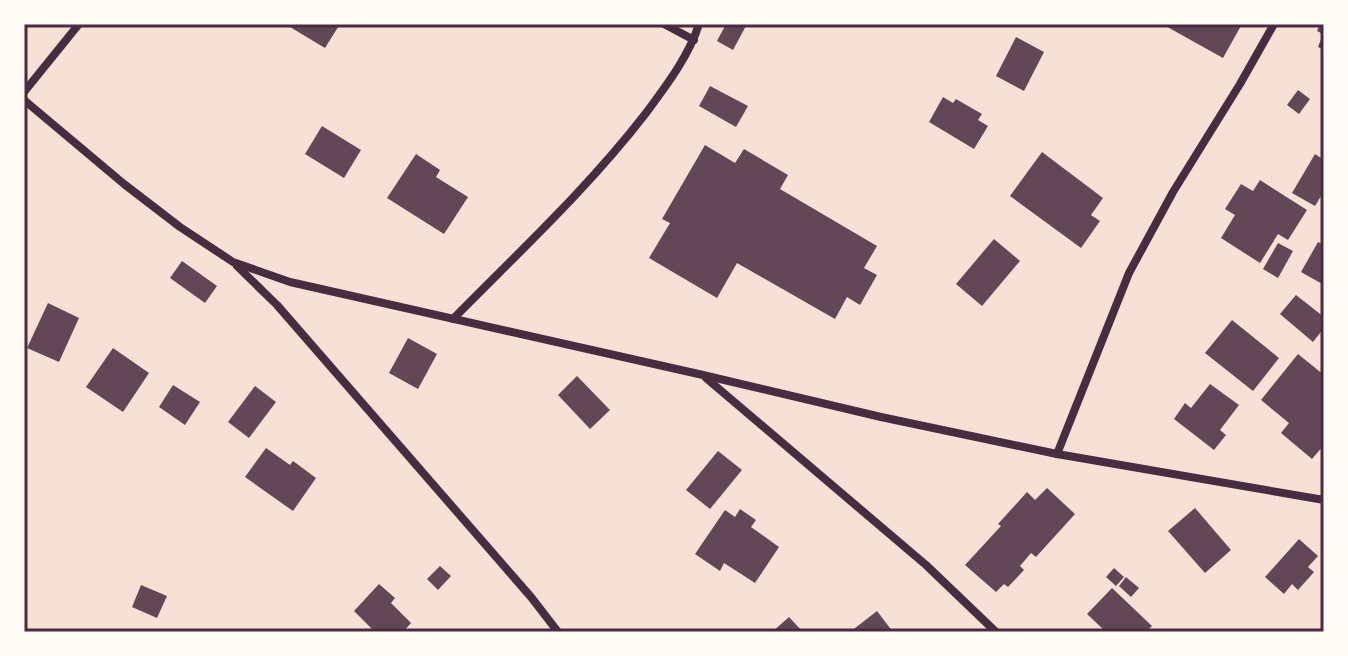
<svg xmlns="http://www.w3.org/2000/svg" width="1348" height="656" viewBox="0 0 1348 656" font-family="Ubuntu,sans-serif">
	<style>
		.building { fill: #644757 }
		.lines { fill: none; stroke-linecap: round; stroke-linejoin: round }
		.minor { stroke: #4a2c40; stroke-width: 8 }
		.neatline { fill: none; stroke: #4a2c40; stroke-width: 3 }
	</style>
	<rect width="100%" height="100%" fill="#f7e1d7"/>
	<g class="building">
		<path d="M285,24H340L325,48Z"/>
		<path d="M726,24H747L733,50L717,41Z"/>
		<path d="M1162,24H1242L1223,58Z"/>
		<path d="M1320,24H1324V50L1318,47L1323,34L1317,31Z"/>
		<path d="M1016,37L1044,52L1024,91L996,76Z"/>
		<path d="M710,86L748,106L736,127L699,106Z"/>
		<path d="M1298,90L1310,99L1299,114L1287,105Z"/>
		<path d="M943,97L953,103L956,99L982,114L978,120L988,126L974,149L929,122Z"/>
		<path d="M322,126L361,150L344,178L305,154Z"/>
		<path d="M705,145L735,163L744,149L788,175L780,189L877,246L864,268L877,275L860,305L847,297L835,319L737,263L717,298L649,258L670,223L662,219Z"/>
		<path d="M1042,152L1103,198L1091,215L1100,221L1081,248L1010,196Z"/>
		<path d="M416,154L440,170L436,177L468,197L444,234L387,198Z"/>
		<path d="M1315,154L1324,160V191L1315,206L1292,193Z"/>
		<path d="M1260,180L1307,210L1288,240L1278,234L1260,263L1221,238L1235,215L1225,209L1241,184L1253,191Z"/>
		<path d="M994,239L1020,261L982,306L956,284Z"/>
		<path d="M1318,242L1324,245V285L1301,272Z"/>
		<path d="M1278,243L1293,251L1278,278L1263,269Z"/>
		<path d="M182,261L217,286L205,303L170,278Z"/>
		<path d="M1296,295L1324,317V328L1313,342L1280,314Z"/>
		<path d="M48,303L79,318L59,362L27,348Z"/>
		<path d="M1232,320L1279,358L1253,391L1205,353Z"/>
		<path d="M408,338L437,354L418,389L389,373Z"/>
		<path d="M113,348L149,373L123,412L86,387Z"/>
		<path d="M1298,354L1324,375V445L1312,459L1281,433L1289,423L1261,400Z"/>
		<path d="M577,376L610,410L590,429L558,395Z"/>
		<path d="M1210,384L1239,405L1220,430L1226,435L1214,450L1174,419L1185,403L1191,408Z"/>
		<path d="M173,385L200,402L185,425L159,407Z"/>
		<path d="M255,386L276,402L249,438L228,422Z"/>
		<path d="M266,448L290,465L293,461L316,478L293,511L245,477Z"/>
		<path d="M718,451L742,470L710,509L686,490Z"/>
		<path d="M1047,488L1075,514L1036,557L1031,553L1020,566L1024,570L1008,587L1004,584L996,592L965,565L1001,526L998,524L1027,492L1035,500Z"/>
		<path d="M1195,508L1231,550L1205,573L1168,531Z"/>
		<path d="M740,509L756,520L751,527L779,547L755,583L724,563L720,571L695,554L725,510L735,517Z"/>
		<path d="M1299,539L1318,556L1308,567L1314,572L1298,590L1292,584L1284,594L1265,577Z"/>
		<path d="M440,566L451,576L438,590L427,579Z"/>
		<path d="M1114,568L1124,577L1116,586L1106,577Z"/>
		<path d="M1126,577L1139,588L1131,597L1119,586Z"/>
		<path d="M379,584L395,598L391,603L411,623L403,632H375L354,611Z"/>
		<path d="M141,585L167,596L157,618L132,607Z"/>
		<path d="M1112,588L1152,626L1146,632H1106L1087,614Z"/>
		<path d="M877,611L893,632H850Z"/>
		<path d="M789,617L803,632H772Z"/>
	</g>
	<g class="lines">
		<g class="minor">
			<path d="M664,24L694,40"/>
			<path d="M24,92L79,24"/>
			<path d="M24,100L124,184L180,227L233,262L290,282L703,375L881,417L1057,454L1324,500"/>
			<path d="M237,266L277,305L531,597L558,632"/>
			<path d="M453,319C519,252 589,187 646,113C666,86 689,56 699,24"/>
			<path d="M706,378L926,565L996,632"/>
			<path d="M1057,454L1129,273L1173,192L1240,84L1274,24"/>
		</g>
	</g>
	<rect width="1348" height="656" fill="none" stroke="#fffaf5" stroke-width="52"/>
	<rect x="26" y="26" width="1296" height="604" class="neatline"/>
</svg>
